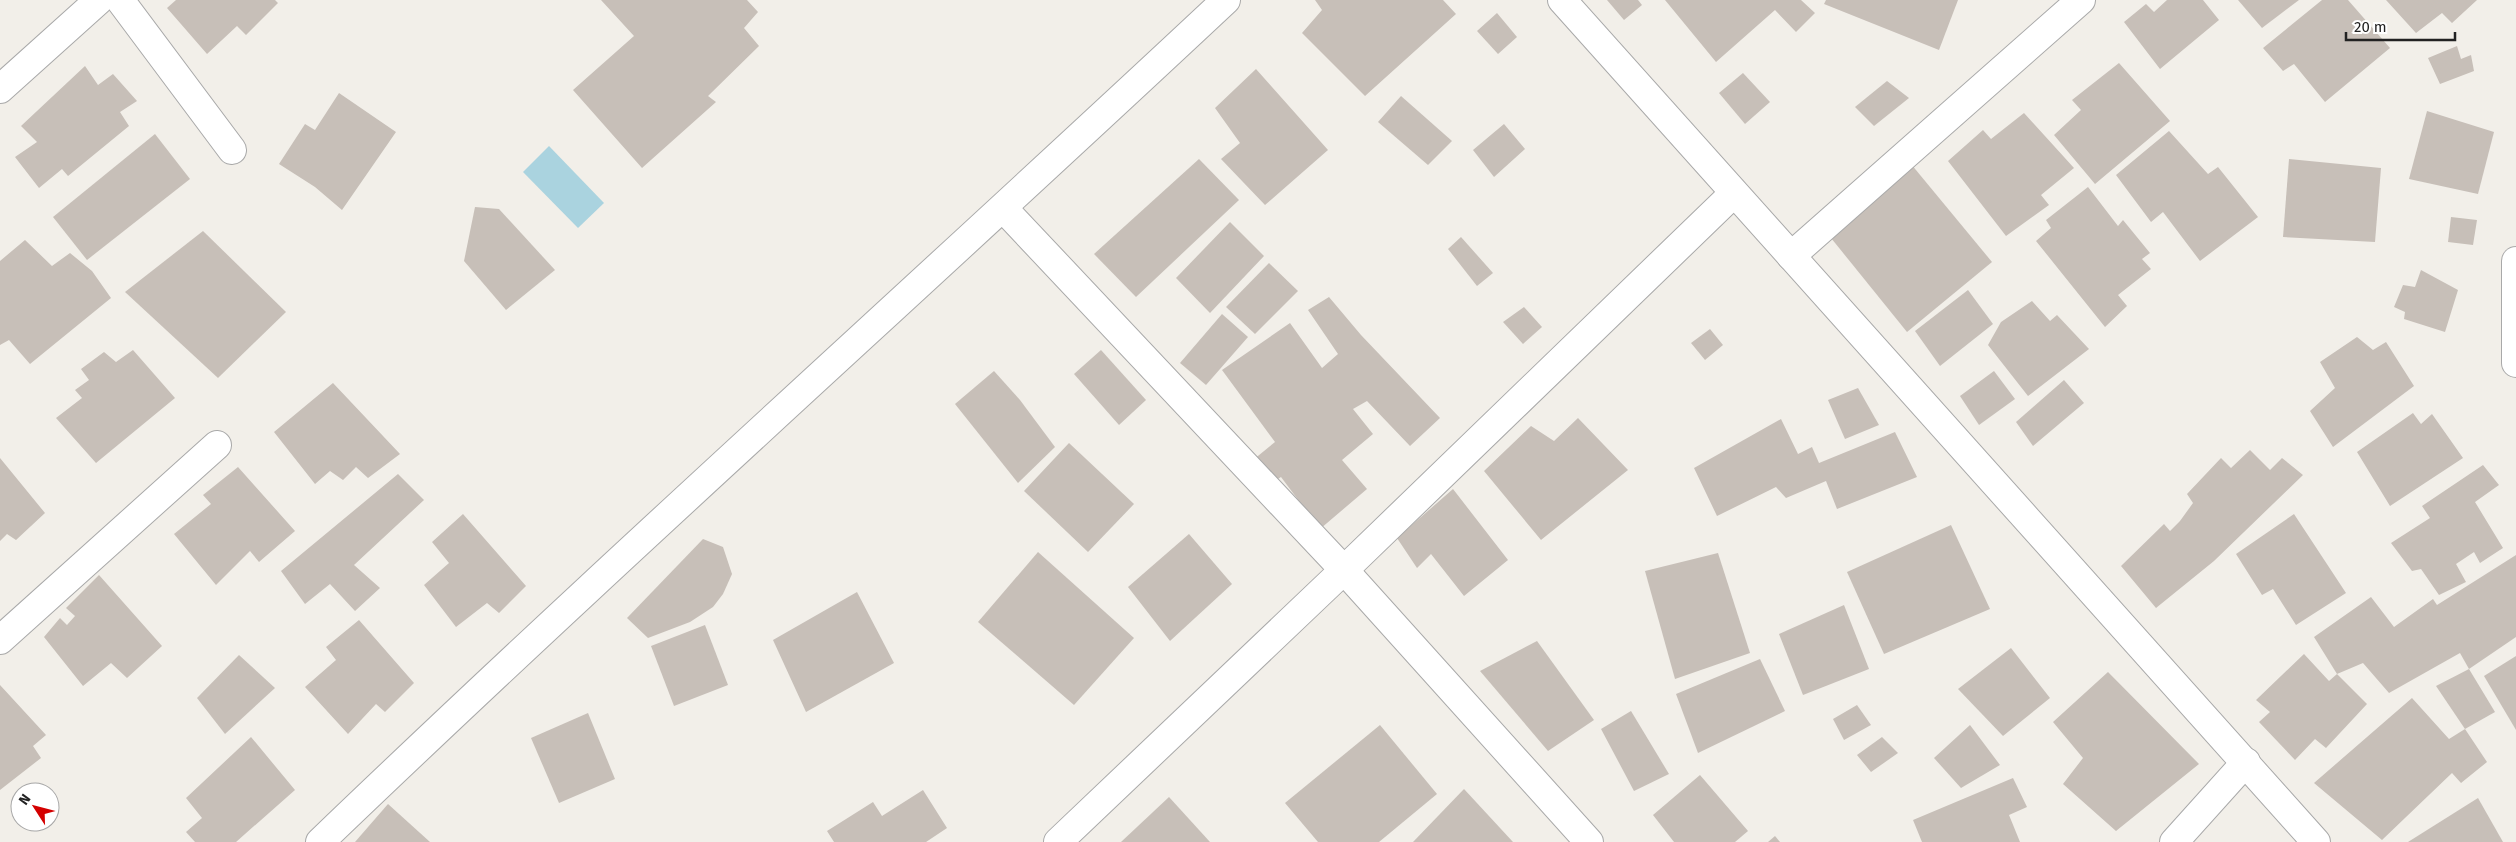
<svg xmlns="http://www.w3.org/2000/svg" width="2516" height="842" viewBox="0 0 2516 842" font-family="'Fira Sans',sans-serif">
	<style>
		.water { fill: #aad3df }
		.building { fill: #c7bfb8 }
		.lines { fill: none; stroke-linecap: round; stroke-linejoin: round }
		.minor-casing { stroke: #a9a9a9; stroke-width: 30 }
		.tertiary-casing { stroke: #a9a9a9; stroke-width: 30 }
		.minor { stroke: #fff; stroke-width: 28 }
		.tertiary { stroke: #fff; stroke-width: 28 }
	</style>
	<rect width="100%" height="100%" fill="#f2efe9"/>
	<path class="water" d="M549,146L604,203L578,228L523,172Z"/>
	<g class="building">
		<path d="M176,0H275L278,3L246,35L237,26L207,54L167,8Z"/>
		<path d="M601,0H747L758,12L744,28L759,46L708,96L716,102L642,168L573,90L634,36Z"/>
		<path d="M1315,0H1443L1456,14L1365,96L1302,33L1322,10Z"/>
		<path d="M1607,0H1638L1642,5L1624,20Z"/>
		<path d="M1665,0H1801L1815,13L1796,32L1775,10L1716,62Z"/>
		<path d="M1826,0H1958L1939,50L1824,4Z"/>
		<path d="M2167,0H2203L2219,20L2160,69L2124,22L2146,4L2154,12Z"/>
		<path d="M2238,0H2299L2262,28Z"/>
		<path d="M2322,0H2348L2390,48L2325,102L2294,64L2283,71L2263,48Z"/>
		<path d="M2386,0H2477L2452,23L2442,13L2416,33Z"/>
		<path d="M1497,13L1517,37L1498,54L1477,31Z"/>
		<path d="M2457,46L2461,59L2471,55L2474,71L2440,84L2428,58Z"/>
		<path d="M2119,63L2170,121L2095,184L2054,135L2081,110L2072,100Z"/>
		<path d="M85,66L98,85L113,74L137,101L120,112L129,126L68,176L62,169L39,188L15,157L37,142L21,126Z"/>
		<path d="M1256,69L1328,150L1265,205L1221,159L1240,143L1215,108Z"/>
		<path d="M1743,73L1770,102L1745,124L1719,93Z"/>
		<path d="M1887,81L1909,98L1874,126L1855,107Z"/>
		<path d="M339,93L396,132L342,210L315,187L279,164L305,124L315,130Z"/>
		<path d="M1401,96L1452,141L1428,165L1378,122Z"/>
		<path d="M2427,111L2494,132L2478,194L2409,179Z"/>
		<path d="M2024,113L2074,168L2041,195L2049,205L2006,236L1948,161L1983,130L1991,139Z"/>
		<path d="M1504,124L1525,149L1494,177L1473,150Z"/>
		<path d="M2169,131L2208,174L2218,167L2258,217L2200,261L2163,212L2151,222L2116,175Z"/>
		<path d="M155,134L190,179L87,260L53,217Z"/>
		<path d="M1199,159L1239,200L1136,297L1094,254Z"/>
		<path d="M2289,159L2381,168L2375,242L2283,237Z"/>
		<path d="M1911,164L1992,262L1907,332L1827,233Z"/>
		<path d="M2088,187L2118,226L2123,220L2150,253L2142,259L2151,269L2118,295L2127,306L2105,327L2036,241L2051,228L2046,220Z"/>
		<path d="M475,207L499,209L555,270L506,310L464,261Z"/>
		<path d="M2451,217L2477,220L2473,245L2448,242Z"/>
		<path d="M1230,222L1264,256L1210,313L1176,278Z"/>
		<path d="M203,231L286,312L218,378L125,292Z"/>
		<path d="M1461,237L1493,273L1477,286L1448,249Z"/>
		<path d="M25,240L52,266L70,253L92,271L111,298L30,364L9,340L0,345V261Z"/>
		<path d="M1269,263L1298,291L1255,334L1226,307Z"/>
		<path d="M2421,270L2458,290L2445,332L2404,319L2405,312L2394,307L2403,285L2415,287Z"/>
		<path d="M1968,290L1993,324L1940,366L1915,331Z"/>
		<path d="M1329,297L1361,335L1440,418L1410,446L1367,401L1353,409L1373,434L1342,460L1367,489L1320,529L1281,477L1270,484L1253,460L1275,442L1222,370L1290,323L1322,368L1338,354L1308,310Z"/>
		<path d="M2032,301L2050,321L2057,315L2089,349L2028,396L1988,345L2001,322Z"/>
		<path d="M1524,307L1542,327L1523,344L1503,322Z"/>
		<path d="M1222,314L1248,337L1206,385L1180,363Z"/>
		<path d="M1710,329L1723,345L1705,360L1691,343Z"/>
		<path d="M2357,337L2373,350L2386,342L2414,386L2333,447L2310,411L2335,388L2320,362Z"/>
		<path d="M133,350L175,398L96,463L56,418L82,398L75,390L89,380L81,369L104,352L116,362Z"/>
		<path d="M1101,350L1146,400L1119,425L1074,374Z"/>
		<path d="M994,371L1020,400L1055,447L1018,483L955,404Z"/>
		<path d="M1994,371L2015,399L1979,425L1960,396Z"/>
		<path d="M2064,380L2084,403L2033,446L2016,422Z"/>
		<path d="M333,383L400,454L368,478L356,467L343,480L330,471L315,484L274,432Z"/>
		<path d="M1858,388L1879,425L1845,439L1828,400Z"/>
		<path d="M2413,413L2421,424L2432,414L2463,458L2390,506L2357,452Z"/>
		<path d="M1578,418L1628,470L1541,540L1484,471L1531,426L1554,441Z"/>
		<path d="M1781,419L1798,454L1812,447L1819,463L1895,432L1917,477L1837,509L1826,481L1786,498L1776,487L1717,516L1694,468Z"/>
		<path d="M1069,443L1134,504L1088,552L1024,491Z"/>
		<path d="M2250,450L2270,470L2282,458L2303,475L2214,561L2156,608L2121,566L2164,524L2170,531L2180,521L2193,503L2187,494L2221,458L2231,468Z"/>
		<path d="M0,458L45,513L16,540L7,534L0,541Z"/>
		<path d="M2483,465L2499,485L2475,502L2503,548L2480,563L2474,552L2456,564L2466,582L2439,595L2421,569L2412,571L2391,543L2430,518L2422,506Z"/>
		<path d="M238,467L295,531L259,562L250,551L216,585L174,534L211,504L203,495Z"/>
		<path d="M398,474L424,500L354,565L380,588L355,611L330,584L305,604L281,571Z"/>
		<path d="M1453,489L1508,560L1464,596L1431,554L1417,568L1397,538Z"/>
		<path d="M463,514L526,586L499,613L487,603L456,627L424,585L449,563L432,542Z"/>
		<path d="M2294,514L2346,593L2296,625L2273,589L2262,595L2236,554Z"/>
		<path d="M1951,525L1990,609L1884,654L1847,572Z"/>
		<path d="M1189,534L1232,584L1170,641L1128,587Z"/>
		<path d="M703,539L723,547L732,574L723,594L713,607L690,622L648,638L627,618Z"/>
		<path d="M1038,552L1134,638L1074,705L978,622Z"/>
		<path d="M1718,553L1750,653L1675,679L1645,571Z"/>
		<path d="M2516,555V637L2469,669L2460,653L2389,693L2363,663L2337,674L2367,704L2326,748L2315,739L2295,760L2259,722L2270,712L2256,700L2304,654L2329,681L2337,674L2314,637L2371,597L2394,627L2433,599L2437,605Z"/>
		<path d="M99,575L162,646L127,678L111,663L83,686L44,637L60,618L67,625L75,616L66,608Z"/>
		<path d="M857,592L894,663L806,712L773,640Z"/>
		<path d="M1844,605L1869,669L1803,695L1779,634Z"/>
		<path d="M359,620L414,683L385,712L376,704L348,734L305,687L336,660L326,647Z"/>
		<path d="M705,625L728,685L674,706L651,646Z"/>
		<path d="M1537,641L1594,720L1548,751L1480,671Z"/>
		<path d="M2011,648L2050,698L2003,736L1958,689Z"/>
		<path d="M239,655L275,688L225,734L197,698Z"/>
		<path d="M2516,656V730L2484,676Z"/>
		<path d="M1760,659L1785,711L1698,753L1676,694Z"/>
		<path d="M2469,669L2495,712L2465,729L2436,686Z"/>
		<path d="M2108,672L2199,764L2116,831L2063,784L2083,758L2053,722Z"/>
		<path d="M0,685L46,735L33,746L41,758L0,790Z"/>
		<path d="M2412,698L2449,739L2465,729L2487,762L2461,783L2452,773L2382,840L2314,783Z"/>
		<path d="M1857,705L1871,725L1844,740L1833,719Z"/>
		<path d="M1631,711L1669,774L1634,791L1601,729Z"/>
		<path d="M588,713L615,779L559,803L531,738Z"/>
		<path d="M1380,725L1437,794L1379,842H1318L1285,803Z"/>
		<path d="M1970,725L2000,765L1961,788L1934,758Z"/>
		<path d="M251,737L295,790L236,842H195L186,832L202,818L186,798Z"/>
		<path d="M1882,737L1898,753L1871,772L1857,755Z"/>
		<path d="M1700,775L1748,831L1735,842H1674L1653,815Z"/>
		<path d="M2013,778L2027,807L2009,815L2020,842H1922L1913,820Z"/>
		<path d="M1464,789L1513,842H1413Z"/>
		<path d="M923,790L947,828L926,842H834L827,831L873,802L882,816Z"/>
		<path d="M1169,797L1210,842H1121Z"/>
		<path d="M2478,798L2503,842H2408Z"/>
		<path d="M388,804L430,842H355Z"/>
		<path d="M1775,836L1780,842H1768Z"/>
	</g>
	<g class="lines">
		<defs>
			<g id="minor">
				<path d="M120,0L232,150"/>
				<path d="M0,89L99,0"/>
				<path d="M1003,208L1344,570L1589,842"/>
				<path d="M1791,256L2081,0"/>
				<path d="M2516,261V363"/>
				<path d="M0,640L217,445"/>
				<path d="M320,842C617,557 925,282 1226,0"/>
				<path d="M1058,842L1344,570L1733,194"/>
				<path d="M2174,842L2246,762"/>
			</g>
			<path id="tertiary" d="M1562,0L2316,842"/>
		</defs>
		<use href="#minor" class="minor-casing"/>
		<use href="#tertiary" class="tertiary-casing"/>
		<use href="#minor" class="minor"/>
		<use href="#tertiary" class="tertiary"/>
	</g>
	<g transform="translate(35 807) rotate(306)"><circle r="24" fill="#ffffff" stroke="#a7a7a7"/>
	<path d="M0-4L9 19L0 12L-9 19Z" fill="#d40000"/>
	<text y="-8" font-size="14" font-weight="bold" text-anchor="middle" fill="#222222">N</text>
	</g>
	<path d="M2346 32v8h109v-8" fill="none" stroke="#222222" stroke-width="2.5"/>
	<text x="2354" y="32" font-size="15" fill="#222222" stroke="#ffffff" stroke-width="4" paint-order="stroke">20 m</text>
</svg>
